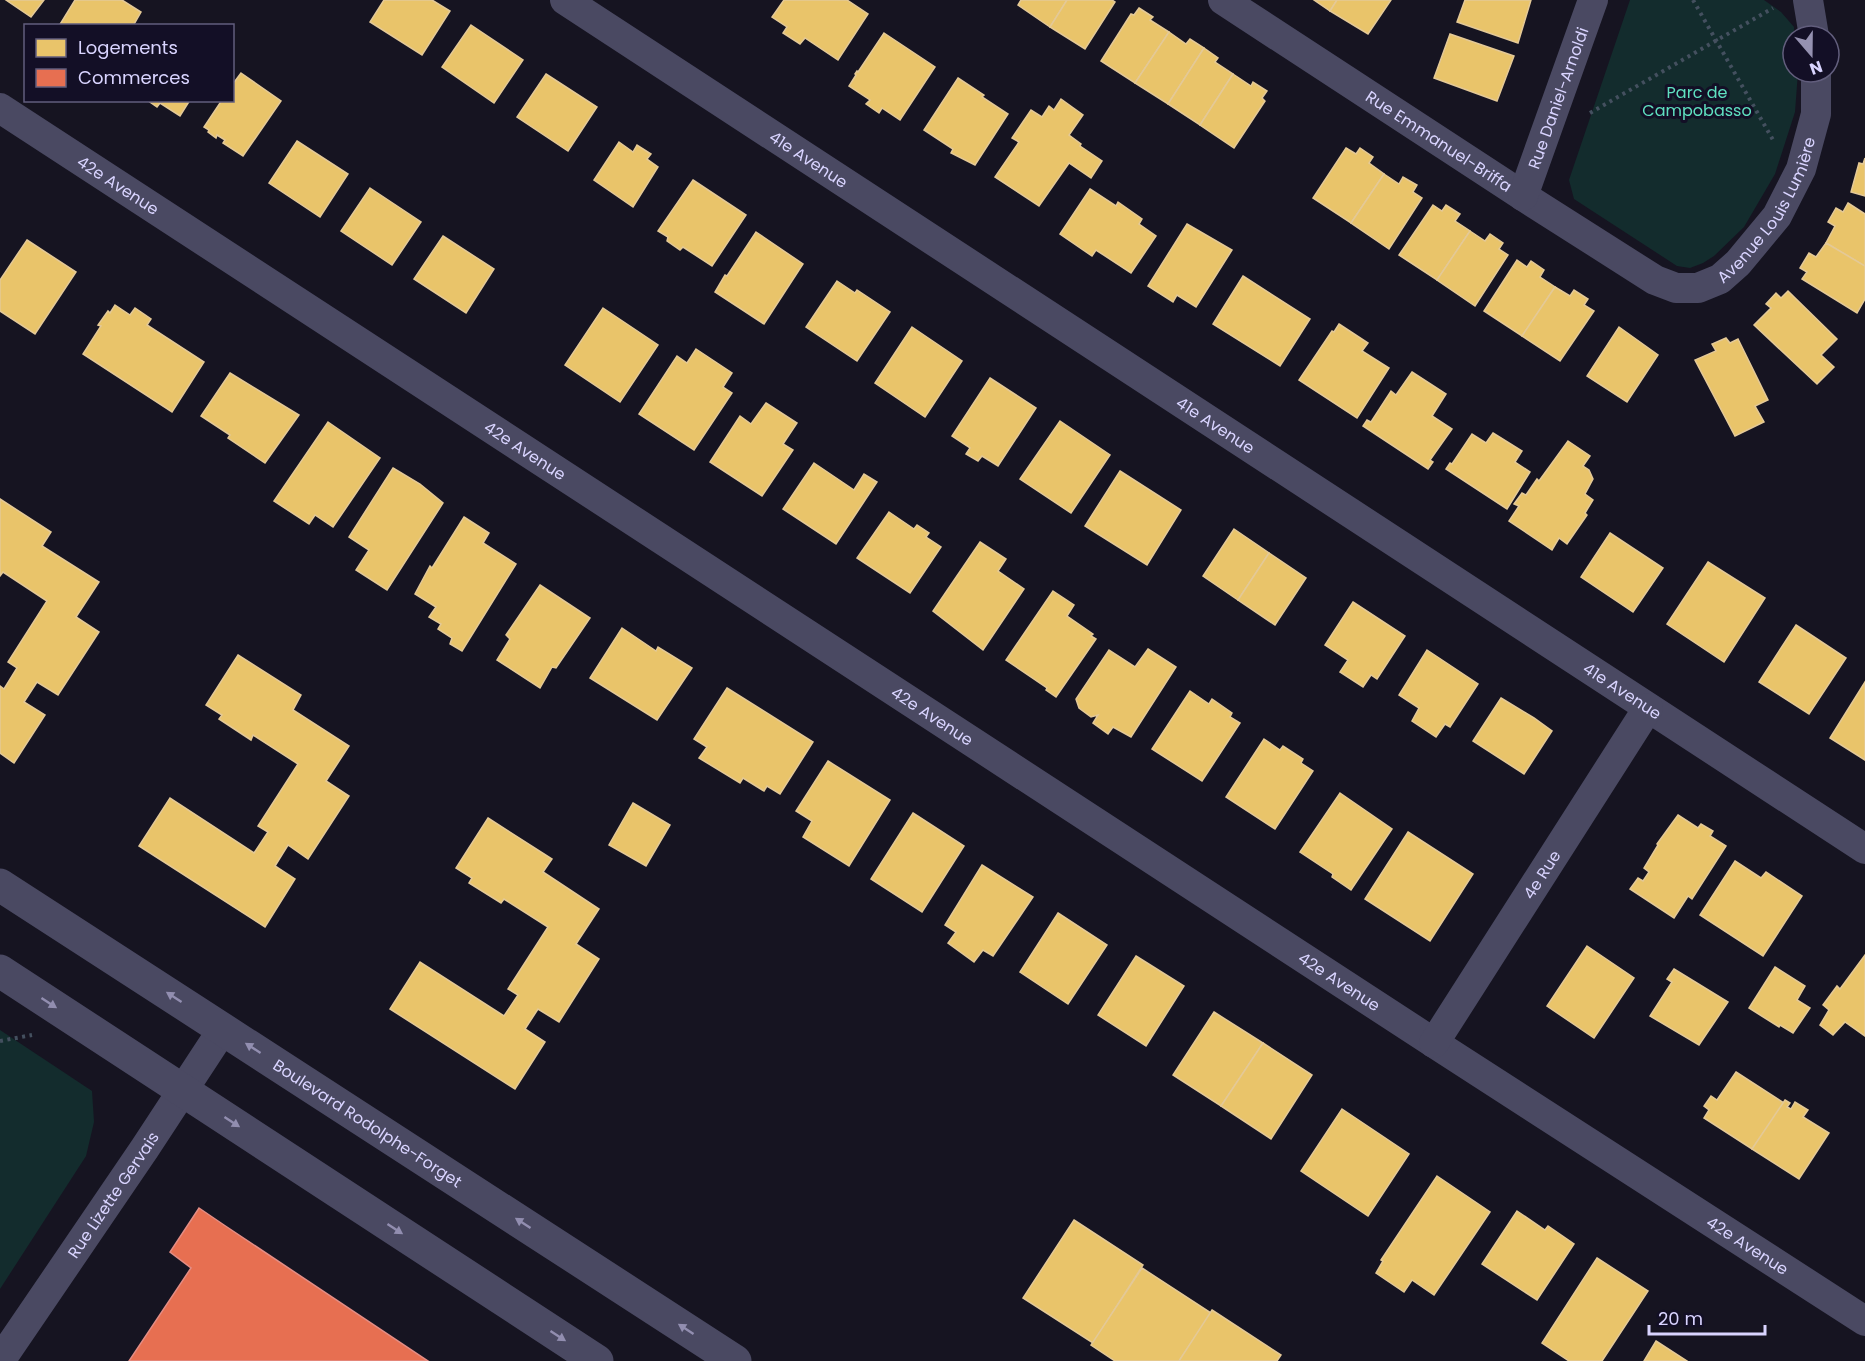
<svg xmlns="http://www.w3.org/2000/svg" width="1865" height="1361" viewBox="0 0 1865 1361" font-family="Poppins,sans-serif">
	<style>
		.green { fill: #132c2d }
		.homes { fill: #e9c46a; stroke: #e4c997; stroke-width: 1.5 }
		.shops { fill: #e76f51; stroke: #e38d85; stroke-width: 1.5 }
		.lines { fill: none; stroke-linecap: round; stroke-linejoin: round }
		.path { stroke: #44505f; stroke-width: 4; stroke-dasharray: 3 4.5; stroke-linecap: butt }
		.minor { stroke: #4a4962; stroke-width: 30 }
		.tertiary { stroke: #4a4962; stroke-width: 33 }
		.oneway { fill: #928eb0 }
		.labels { text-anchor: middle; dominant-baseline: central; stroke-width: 6; stroke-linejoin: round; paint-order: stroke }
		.park-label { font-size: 16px; fill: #5fe0c0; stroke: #130f26 }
		.street-label { font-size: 16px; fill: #d9d4ff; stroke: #130f26 }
	</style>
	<rect width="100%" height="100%" fill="#161421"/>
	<g class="green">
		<path d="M1630,0H1764L1781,12L1794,27L1793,72H1798L1795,112L1775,174L1744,227L1714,256L1703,263L1690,268L1677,266L1574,199L1569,180Z"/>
		<path d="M0,1030L92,1091L94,1122L86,1156L0,1289Z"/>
	</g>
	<g class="homes">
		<path d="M6,0H44L31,17Z"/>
		<path d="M75,0H122L141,12L133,26H59Z"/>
		<path d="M384,0H432L450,11L422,55L370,22Z"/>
		<path d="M784,0H847L868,14L838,60L805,38L800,44L783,33L787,27L772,17Z"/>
		<path d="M1021,0H1067L1050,27L1018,5Z"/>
		<path d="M1067,0H1112L1115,2L1085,49L1050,27Z"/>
		<path d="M1314,0H1337L1330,11Z"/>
		<path d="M1337,0H1391L1368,34L1330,11Z"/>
		<path d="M1465,0H1531L1518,43L1457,22Z"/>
		<path d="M1139,8L1153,17L1150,20L1169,32L1135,83L1101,61L1131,14L1134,15Z"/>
		<path d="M471,25L523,60L494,103L442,67Z"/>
		<path d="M1169,32L1186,44L1190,39L1204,48L1168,104L1135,83Z"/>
		<path d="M884,33L935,67L900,120L882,108L879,113L866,104L870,100L849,86L856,75L855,74L857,71L858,72Z"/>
		<path d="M1450,34L1514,56L1497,101L1434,78Z"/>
		<path d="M1204,48L1218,58L1215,62L1233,74L1200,125L1168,104Z"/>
		<path d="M241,73L281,101L243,156L223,143L225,140L217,135L216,138L208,132L209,130L204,127L222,100H232V85Z"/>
		<path d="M546,74L597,107L568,151L517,117Z"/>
		<path d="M1233,74L1251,86L1253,82L1267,91L1262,98L1265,101L1234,148L1200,125Z"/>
		<path d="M958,78L984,95L982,97L1008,114L975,165L951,153L953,149L924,130Z"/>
		<path d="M1061,99L1083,115L1069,135L1081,144L1080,146L1102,161L1091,178L1069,163L1039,206L995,177L1019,142L1012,138L1031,110L1042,117L1049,106L1054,110Z"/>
		<path d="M147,100H190L180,116L160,103L157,107Z"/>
		<path d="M297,141L348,174L320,217L269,183Z"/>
		<path d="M619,142L633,152L637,145L651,154L647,159L658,167L633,207L594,180Z"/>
		<path d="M1346,148L1356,154L1360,148L1373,157L1369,163L1384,174L1351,223L1313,198Z"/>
		<path d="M1865,158V196L1851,192L1859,163L1863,164Z"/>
		<path d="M1384,174L1399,184L1403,177L1417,185L1413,192L1422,198L1389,249L1351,223Z"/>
		<path d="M693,180L746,215L712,266L683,247L680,250L667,241L668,237L658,231Z"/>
		<path d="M370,188L421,222L392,265L341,231Z"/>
		<path d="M1090,189L1116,206L1118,202L1142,219L1139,224L1156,236L1131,273L1096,250L1092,256L1060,234Z"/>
		<path d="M1848,203L1865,214V266L1826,243L1835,226L1828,222L1836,208L1843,212Z"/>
		<path d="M1433,205L1442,211L1446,205L1460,214L1455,221L1470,231L1437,280L1399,255Z"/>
		<path d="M1187,224L1232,250L1196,307L1177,295L1173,302L1148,286Z"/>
		<path d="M1470,231L1485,241L1490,234L1503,243L1499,249L1508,255L1475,306L1437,280Z"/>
		<path d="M756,232L803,264L764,324L715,292L725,275L727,276Z"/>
		<path d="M443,236L494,269L466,313L414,279Z"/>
		<path d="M27,240L76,272L35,334L0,311V280Z"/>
		<path d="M1826,243L1865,266V299L1857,313L1802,279L1807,272L1800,268L1809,253L1816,257Z"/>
		<path d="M1517,260L1527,267L1531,261L1544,270L1540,277L1555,287L1522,336L1484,311Z"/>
		<path d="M1243,276L1310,319L1280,366L1213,324Z"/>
		<path d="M837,281L855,293L857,290L890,312L857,361L806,327Z"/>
		<path d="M1555,287L1570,296L1574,290L1588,299L1584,305L1594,311L1560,361L1522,336Z"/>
		<path d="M1788,291L1837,339L1821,355L1834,367L1817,384L1754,325L1771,308L1766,304L1776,293L1781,298Z"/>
		<path d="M115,305L130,315L135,308L151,319L147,325L204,362L172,412L83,354L101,326L98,325L108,311L110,313Z"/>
		<path d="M603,308L658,345L620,402L565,365Z"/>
		<path d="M1339,324L1368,343L1362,351L1389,368L1357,418L1299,380L1332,331L1334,332Z"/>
		<path d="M912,327L962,361L925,417L875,383Z"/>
		<path d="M1619,327L1658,355L1627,402L1587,376Z"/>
		<path d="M1726,338L1730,343L1738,339L1768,400L1755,406L1764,422L1735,436L1695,360L1716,351L1712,344Z"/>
		<path d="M696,349L732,373L723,387L732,393L694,450L639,414L677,356L687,363Z"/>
		<path d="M1412,372L1446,394L1432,416L1452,429L1430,460L1433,462L1428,469L1363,426L1367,420L1371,422L1391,391L1396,395Z"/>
		<path d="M230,373L299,415L265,463L228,438L230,435L201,416Z"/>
		<path d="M990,378L1036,408L998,466L982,456L978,461L966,454L970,448L952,436Z"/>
		<path d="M766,403L797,423L783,444L793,450L762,496L710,462L740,416L751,424Z"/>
		<path d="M1060,421L1110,455L1071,513L1020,479Z"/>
		<path d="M328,422L380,458L333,527L315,515L309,524L274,501Z"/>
		<path d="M1493,433L1522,451L1515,462L1530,472L1507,509L1446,469L1450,463L1452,464L1472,434L1486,443Z"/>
		<path d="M1568,441L1590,456L1583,466L1589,470L1593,479L1585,494L1593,500L1585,513L1587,515L1567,544L1559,538L1552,550L1509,521L1519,506L1514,504L1522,493L1526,495L1537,479L1539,481Z"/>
		<path d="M814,463L854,490L864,474L877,482L836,544L783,509Z"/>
		<path d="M393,468L420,484L443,503L387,590L356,570L369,550L349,537Z"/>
		<path d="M1120,471L1181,510L1147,565L1085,526Z"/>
		<path d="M0,499L51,532L42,546L99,582L76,617L99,632L58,695L37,682L24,702L45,715L14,763L0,753V686L4,689L17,668L8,662L47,601L3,572L0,576Z"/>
		<path d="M889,512L914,529L917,525L929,533L926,537L941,547L910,593L857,558Z"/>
		<path d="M464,517L489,533L483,543L516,564L462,651L450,644L452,638L438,629L441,624L429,617L436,607L415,594L430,566L432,568Z"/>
		<path d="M1234,529L1269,553L1238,600L1203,576Z"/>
		<path d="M1610,533L1663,568L1633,612L1581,577Z"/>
		<path d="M980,542L1006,559L998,571L1024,589L983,650L933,611Z"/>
		<path d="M1269,553L1306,578L1275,625L1238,600Z"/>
		<path d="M1708,562L1765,598L1724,662L1667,624Z"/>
		<path d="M540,585L590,618L556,668L552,667L540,688L497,660L510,639L506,635Z"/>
		<path d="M1053,591L1074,605L1067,616L1093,634L1091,636L1096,639L1056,697L1046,690L1047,688L1006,660Z"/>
		<path d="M1353,602L1405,636L1377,679L1371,675L1363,687L1340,672L1348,660L1325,645Z"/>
		<path d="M1796,625L1846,658L1809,714L1759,682Z"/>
		<path d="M622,628L656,651L658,647L692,668L657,720L590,678Z"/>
		<path d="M1148,649L1176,667L1131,737L1113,727L1108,734L1093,723L1098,715L1091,717L1079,708L1076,699L1109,650L1135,667Z"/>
		<path d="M1427,650L1478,684L1450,727L1445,724L1436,737L1412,721L1419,708L1399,695Z"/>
		<path d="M238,655L301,695L293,710L349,746L326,781L349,796L308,859L288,845L275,866L295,879L265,927L139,846L170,798L254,853L268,832L258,826L298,764L253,735L251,740L219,719L222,715L206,705Z"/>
		<path d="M1865,682V760L1830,738Z"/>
		<path d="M727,688L813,742L780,794L767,786L764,791L743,778L740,783L699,758L707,747L694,739Z"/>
		<path d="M1190,691L1209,704L1212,699L1232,713L1230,717L1240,723L1202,781L1152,749Z"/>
		<path d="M1501,698L1534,718L1552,731L1524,774L1473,741Z"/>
		<path d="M1264,739L1280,750L1283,746L1303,759L1301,763L1313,771L1275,829L1226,797Z"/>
		<path d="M828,761L890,800L849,866L803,837L812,821L796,811Z"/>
		<path d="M1340,793L1392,829L1351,890L1332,877L1333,874L1300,852Z"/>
		<path d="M633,803L670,825L646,866L609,845Z"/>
		<path d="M913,813L964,846L922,912L871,879Z"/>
		<path d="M1678,815L1698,828L1701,824L1713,831L1710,836L1726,846L1692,899L1688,896L1674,918L1630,889L1638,878L1643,881L1649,872L1644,868L1658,845L1657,844Z"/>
		<path d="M488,818L552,859L543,872L599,909L576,944L599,959L559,1022L538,1009L525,1029L545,1042L515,1089L390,1009L420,962L504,1016L518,995L508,989L548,927L504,899L501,903L469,883L472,878L456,868Z"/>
		<path d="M1408,832L1473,874L1430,941L1365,899Z"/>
		<path d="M1735,861L1761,878L1766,872L1802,896L1763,956L1700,915Z"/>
		<path d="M982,865L1033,897L993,956L983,950L974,962L948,943L956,932L945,925Z"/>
		<path d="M1058,913L1107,945L1068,1004L1020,972Z"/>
		<path d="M1587,946L1634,978L1594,1038L1547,1006Z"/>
		<path d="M1865,955V1036L1845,1022L1833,1035L1820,1025L1829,1010L1823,1005L1837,986L1840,989Z"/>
		<path d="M1136,956L1184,986L1146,1046L1098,1015Z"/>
		<path d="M1775,967L1805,986L1797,1000L1810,1008L1793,1033L1780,1025L1779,1027L1749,1008Z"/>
		<path d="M1674,969L1728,1002L1699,1045L1650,1016L1672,982L1667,979Z"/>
		<path d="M1214,1012L1263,1043L1221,1106L1173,1075Z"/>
		<path d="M1263,1043L1312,1075L1271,1139L1221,1106Z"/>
		<path d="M1736,1072L1784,1103L1752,1149L1704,1118L1709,1110L1704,1106L1711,1096L1717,1100Z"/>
		<path d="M1785,1100L1790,1103L1787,1107L1791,1109L1795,1102L1808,1110L1803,1117L1829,1133L1799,1179L1752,1149Z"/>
		<path d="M1342,1109L1409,1154L1368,1216L1301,1171Z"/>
		<path d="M1437,1176L1490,1212L1434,1295L1412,1280L1404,1292L1376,1273L1383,1261L1381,1260Z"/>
		<path d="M1517,1211L1545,1230L1548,1226L1574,1244L1537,1300L1482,1264Z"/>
		<path d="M1074,1220L1143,1265L1093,1343L1023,1298Z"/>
		<path d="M1597,1258L1648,1291L1602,1361H1569L1542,1343Z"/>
		<path d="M1142,1268L1211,1313L1179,1361H1115L1091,1345Z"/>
		<path d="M1212,1310L1281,1355L1277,1361H1179Z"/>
		<path d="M1656,1341L1687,1361H1644Z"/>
	</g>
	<path class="shops" d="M199,1208L224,1225L428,1361H129L191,1268L170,1252Z"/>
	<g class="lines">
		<g class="path">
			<path d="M1693,0L1773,140"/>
			<path d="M1590,113L1773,8"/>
			<path d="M0,1041L32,1035"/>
		</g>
		<g class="minor">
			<path id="s1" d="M565,0L1865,849"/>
			<path id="s2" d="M1223,0L1523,196L1655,280L1676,288H1698L1720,279L1738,263L1777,216L1801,169L1816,114V72"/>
			<path d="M1808,0L1814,36"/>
			<path id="s3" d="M0,108L1434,1043L1865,1321"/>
			<path id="s4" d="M1523,196L1593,0"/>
			<path id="s5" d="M1434,1043L1648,708"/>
			<path id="s6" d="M0,1361L145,1148L223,1029"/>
		</g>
		<g class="tertiary">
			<path id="s7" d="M0,885L735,1361"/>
			<path d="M0,971L597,1361"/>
		</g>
	</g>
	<defs><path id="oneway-solid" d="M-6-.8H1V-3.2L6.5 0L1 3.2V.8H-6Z" transform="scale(1.5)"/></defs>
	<g class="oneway">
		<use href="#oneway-solid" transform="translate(174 997) rotate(-147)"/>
		<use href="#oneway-solid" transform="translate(49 1003) rotate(33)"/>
		<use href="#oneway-solid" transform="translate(253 1048) rotate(-147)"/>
		<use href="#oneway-solid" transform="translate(232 1122) rotate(33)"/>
		<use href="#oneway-solid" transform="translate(523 1223) rotate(-147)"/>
		<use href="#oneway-solid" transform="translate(395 1229) rotate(33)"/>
		<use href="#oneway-solid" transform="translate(686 1329) rotate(-147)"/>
		<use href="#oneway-solid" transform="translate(558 1336) rotate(33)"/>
	</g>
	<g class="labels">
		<g class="park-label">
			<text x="1697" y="92">Parc de<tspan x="1697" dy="18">Campobasso</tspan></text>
		</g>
		<g class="street-label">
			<text stroke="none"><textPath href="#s4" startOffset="104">Rue Daniel-Arnoldi</textPath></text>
			<text stroke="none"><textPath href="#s2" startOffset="258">Rue Emmanuel-Briffa</textPath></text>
			<text stroke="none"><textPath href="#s1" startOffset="291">41e Avenue</textPath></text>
			<text stroke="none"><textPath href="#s3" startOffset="141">42e Avenue</textPath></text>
			<text stroke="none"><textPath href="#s2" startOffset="668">Avenue Louis Lumière</textPath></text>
			<text stroke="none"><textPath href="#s1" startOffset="777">41e Avenue</textPath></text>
			<text stroke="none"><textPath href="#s3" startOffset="627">42e Avenue</textPath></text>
			<text stroke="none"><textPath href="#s1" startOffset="1263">41e Avenue</textPath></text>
			<text stroke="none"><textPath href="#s3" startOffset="1113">42e Avenue</textPath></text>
			<text stroke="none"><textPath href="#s5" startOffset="200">4e Rue</textPath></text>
			<text stroke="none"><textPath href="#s3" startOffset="1599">42e Avenue</textPath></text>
			<text stroke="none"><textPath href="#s7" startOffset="438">Boulevard Rodolphe-Forget</textPath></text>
			<text stroke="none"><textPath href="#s6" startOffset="201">Rue Lizette Gervais</textPath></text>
			<text stroke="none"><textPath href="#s3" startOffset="2085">42e Avenue</textPath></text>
		</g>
	</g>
	<rect x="24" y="24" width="210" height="78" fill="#130f26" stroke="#625e7d" stroke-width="1.5"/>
	<rect x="36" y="39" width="30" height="18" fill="#e9c46a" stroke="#625e7d" stroke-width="1.5"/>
	<text x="78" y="54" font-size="18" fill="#d9d4ff">Logements</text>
	<rect x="36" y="69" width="30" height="18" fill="#e76f51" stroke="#625e7d" stroke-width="1.5"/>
	<text x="78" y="84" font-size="18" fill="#d9d4ff">Commerces</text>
	<g transform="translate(1811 54) rotate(160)"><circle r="28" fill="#130f26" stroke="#625e7d" stroke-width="1.5"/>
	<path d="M0-4.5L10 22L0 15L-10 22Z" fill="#9591b1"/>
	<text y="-9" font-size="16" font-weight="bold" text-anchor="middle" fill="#d9d4ff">N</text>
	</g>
	<path d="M1649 1325v9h116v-9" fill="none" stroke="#d9d4ff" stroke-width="3"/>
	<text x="1658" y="1325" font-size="18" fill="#d9d4ff" stroke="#130f26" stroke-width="4.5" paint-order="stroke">20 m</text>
</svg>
